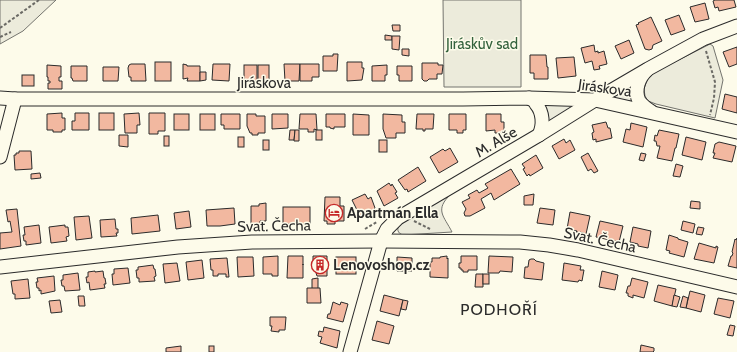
<svg xmlns="http://www.w3.org/2000/svg" width="737" height="352" viewBox="0 0 737 352" font-family="Cabin,sans-serif">
	<style>
		.green { fill: #ecebdb; stroke: #74746e }
		.building { fill: #f2b8a0; stroke: #2b2b2b }
		.lines { fill: none; stroke-linecap: round; stroke-linejoin: round }
		.minor-casing { stroke: #2b2b2b; stroke-width: 15 }
		.path { stroke: #6a6964; stroke-width: 2; stroke-dasharray: 3 2; stroke-linecap: butt }
		.minor { stroke: #fdfbea; stroke-width: 13 }
		.labels { text-anchor: middle; dominant-baseline: central; stroke-width: 3; stroke-linejoin: round; paint-order: stroke }
		.park-label { font-size: 15px; fill: #34623c; stroke: #fdfbea }
		.street-label { font-size: 15px; fill: #2b2b2b; stroke: #fdfbea }
		.poi-label { font-size: 15px; font-weight: bold; fill: #2b2b2b; stroke: #fdfbea; text-anchor: start }
		.neighbourhood-label { font-size: 16px; letter-spacing: 1px; fill: #2b2b2b; stroke: #fdfbea }
	</style>
	<rect width="100%" height="100%" fill="#fdfbea"/>
	<g class="green">
		<path d="M0,0H56L23,31L0,44Z"/>
		<path d="M443,0H521V87H444Z"/>
		<path d="M710,44L713,46L723,80L715,118L656,104L648,101L645,96L644,89L647,80L655,72Z"/>
		<path d="M629,87L632,88V100L631,101L615,99L614,98V96Z"/>
		<path d="M544,103L577,104L547,123Z"/>
		<path d="M451,194C434,210 444,216 452,232L403,235C397,233 397,229 399,225Z"/>
	</g>
	<g class="building">
		<path d="M715,0H734L736,7L719,11L718,7L715,8L713,1Z"/>
		<path d="M705,3L709,19L695,22L690,7Z"/>
		<path d="M679,15L685,30L671,35L665,20Z"/>
		<path d="M651,17L662,41L653,45L652,49L649,50L645,49L636,25L639,24L638,23Z"/>
		<path d="M392,25H400V31H393Z"/>
		<path d="M385,35L392,36V40H385Z"/>
		<path d="M392,36H400L399,50L392,49Z"/>
		<path d="M629,40L634,53L621,59L615,46Z"/>
		<path d="M594,45L595,52L598,51V53L604,51L607,64L599,66L600,69L594,70L592,61L585,63L581,48Z"/>
		<path d="M737,47V64L729,67L723,52Z"/>
		<path d="M402,49H409V56L402,55Z"/>
		<path d="M333,54H338L337,71H323V56H333Z"/>
		<path d="M530,55H546L547,67H548V79H534V73H530Z"/>
		<path d="M574,57L576,76L558,78L556,58Z"/>
		<rect x="155" y="62" width="16" height="19"/>
		<path d="M347,62H362V68H364L362,80L347,81Z"/>
		<path d="M422,63H438V65H443L442,74H437V79H429L427,81H424L422,79Z"/>
		<path d="M131,64H145L146,81H131V77H129L128,68L129,65Z"/>
		<path d="M183,64L187,65V66H200V81H187L188,78L183,79Z"/>
		<path d="M213,64H230L229,81L212,80Z"/>
		<path d="M284,64H300L299,81H285Z"/>
		<path d="M300,64H319V77H312V81H300Z"/>
		<path d="M47,65L61,66V77H59V81H62V89H48V83H50V81H48V77H47Z"/>
		<rect x="244" y="65" width="13" height="16"/>
		<rect x="258" y="65" width="11" height="16"/>
		<path d="M387,65V75H385V81H372V66Z"/>
		<path d="M71,66H87V81H73L72,78H71Z"/>
		<path d="M397,66H412V81H399V75H397Z"/>
		<path d="M103,67H119L118,81H103Z"/>
		<path d="M200,72H206V80L200,81Z"/>
		<rect x="22" y="75" width="12" height="11"/>
		<path d="M725,94L737,97V113L722,109Z"/>
		<path d="M62,113V118H65V130H62V132H53V130H47V114Z"/>
		<path d="M75,113H89V130H72V121H75Z"/>
		<rect x="99" y="113" width="15" height="17"/>
		<path d="M139,113L140,125H137V133H125L124,114Z"/>
		<path d="M149,113H165V131H158V134H149Z"/>
		<rect x="174" y="114" width="15" height="16"/>
		<rect x="200" y="114" width="15" height="16"/>
		<path d="M221,114H240V129H224V125H221Z"/>
		<path d="M247,114H256V116H265V133H258V135H252V133H250L247,126Z"/>
		<path d="M272,114H288V128L272,129Z"/>
		<path d="M300,114H316L317,130L314,129V132H308V129H299Z"/>
		<path d="M326,114H345V127H334V129L330,128V127H326Z"/>
		<path d="M353,114L369,115V135H353Z"/>
		<path d="M383,114L402,115V122H405V133H396V138H386L383,129Z"/>
		<path d="M417,114H434L433,129H425V131H423V129H416Z"/>
		<path d="M449,114H466V130H463V133H457V130H449Z"/>
		<path d="M486,114H501V122H504V133H495V130L486,131Z"/>
		<path d="M606,122L608,128H610L612,138L596,142V139L593,140L592,133L594,132L592,125Z"/>
		<path d="M631,123L647,127L643,147L623,142L626,129L630,130Z"/>
		<path d="M290,130H295L294,140H289Z"/>
		<path d="M295,130H299V141H294Z"/>
		<rect x="316" y="130" width="6" height="10"/>
		<path d="M659,130L679,134L676,148H675L672,161L657,158L660,146H657L656,141H654L655,135L657,136Z"/>
		<path d="M119,135H128V147L119,146Z"/>
		<rect x="164" y="136" width="5" height="10"/>
		<rect x="238" y="137" width="6" height="10"/>
		<path d="M686,137L706,142L702,160L682,155Z"/>
		<path d="M564,139L566,143L570,140L575,150L559,159L552,146Z"/>
		<rect x="263" y="140" width="6" height="10"/>
		<rect x="379" y="140" width="8" height="12"/>
		<path d="M719,142L736,146L732,162L713,158L715,153H713L715,144Z"/>
		<path d="M450,148L458,162L439,173L430,157L443,149L445,151Z"/>
		<path d="M19,151H31L32,169L15,170L14,155H16V153H19Z"/>
		<path d="M588,153L598,171L594,173L591,169L588,171L581,157Z"/>
		<path d="M641,153L646,154L644,161L639,160Z"/>
		<path d="M536,155L543,168L530,176L529,174L527,176L523,169L525,168L522,164Z"/>
		<path d="M676,164L683,166L680,177L673,176Z"/>
		<path d="M418,167L426,181L408,192L407,189L405,190L398,180Z"/>
		<path d="M511,169L520,184L494,200L491,193L481,199L485,208L470,216H465L464,213L466,209L462,202L470,198L468,195L477,190L479,193L488,188L485,184Z"/>
		<path d="M40,173L41,178L31,179V174Z"/>
		<path d="M389,183L391,186L392,184L397,192L395,193L398,198L384,206L377,191Z"/>
		<path d="M365,194L368,199L371,197L375,208L374,209L375,211L361,218L352,200Z"/>
		<path d="M534,194L533,205H524V196Z"/>
		<path d="M325,197H340V206H344V221H335V224H327V221H324Z"/>
		<path d="M691,201L700,202V209L690,208Z"/>
		<path d="M266,203V221H260V224H251V206H259V204Z"/>
		<rect x="283" y="207" width="27" height="17"/>
		<path d="M234,208L235,224L220,226H207L206,210Z"/>
		<path d="M540,208L555,210L553,225L537,223Z"/>
		<path d="M17,209L21,246L0,249V233L12,232L10,221L8,222L6,210Z"/>
		<path d="M189,211L191,227L176,229L174,213Z"/>
		<path d="M570,212L590,216L586,234L580,232L579,235H577L578,232H576L577,231L567,229Z"/>
		<path d="M158,215L160,231L132,234L131,218Z"/>
		<path d="M89,216L92,238L76,240L74,217Z"/>
		<path d="M115,219L116,229H118V233H116L117,236L101,237L100,220Z"/>
		<path d="M600,221L623,226L619,242L596,237Z"/>
		<path d="M683,221L695,224L693,233L681,230Z"/>
		<path d="M39,225L41,243L26,245V241H24L23,235H25L24,227Z"/>
		<path d="M65,225V227H68L69,236L66,237L67,241L51,243L49,227Z"/>
		<path d="M633,227L651,231L648,248L638,246V244L630,242Z"/>
		<path d="M698,227L704,228L702,235L696,234Z"/>
		<path d="M669,235L678,238V239L688,242L684,257L669,253L670,251L666,250Z"/>
		<path d="M737,238V268L728,266L731,256H732L733,253L732,252L735,239L736,240Z"/>
		<path d="M699,243L716,248V246L718,247L714,263L694,259Z"/>
		<path d="M278,256V276H272V274H263V257Z"/>
		<path d="M288,256H303V265V264V278H287Z"/>
		<path d="M313,256H327V276H317L313,263Z"/>
		<path d="M447,256V259L448,258V278L430,277V262H432V258H440V257Z"/>
		<path d="M461,256H477V270H468V272H463V270H461V268H459V263H461Z"/>
		<path d="M489,256L513,257L512,272L500,271L499,273H488Z"/>
		<path d="M237,257H253L254,276L238,277Z"/>
		<rect x="336" y="257" width="20" height="17"/>
		<path d="M397,257L412,258V271H397Z"/>
		<path d="M227,258L229,277H226V274H218V276H213V270H211L210,259Z"/>
		<path d="M531,259H534L536,261L544,263L542,280L524,278L525,267H528L529,260Z"/>
		<path d="M202,260L204,278L188,280L186,262Z"/>
		<path d="M177,263L180,281L165,283L163,264Z"/>
		<path d="M564,263L581,266L580,270H584L582,281L579,280L578,282L562,280Z"/>
		<path d="M153,265L154,269H155L156,276L154,277L155,281L139,282V278H137L136,270H138V267Z"/>
		<path d="M128,268L130,283L113,285L112,274H114V269Z"/>
		<path d="M95,271V272L103,271L104,278H105L106,284H104L105,288L90,290L89,282L87,283L86,277H88V272Z"/>
		<path d="M602,271L618,275L615,290L599,287Z"/>
		<path d="M78,273L80,290L65,291L64,286H62L61,280H63V275Z"/>
		<path d="M476,274H483V287H475Z"/>
		<rect x="483" y="274" width="6" height="10"/>
		<path d="M54,276L55,291L41,294V290L39,291V288H37L36,282H38L37,278Z"/>
		<path d="M318,278V289H312V279Z"/>
		<path d="M632,278L648,282L644,298L633,295V298L628,296V293H626L628,286H630Z"/>
		<path d="M28,279L30,298L15,299V294H13L11,281Z"/>
		<path d="M658,285L676,289L672,306L654,301Z"/>
		<path d="M307,288H320L321,303H307Z"/>
		<path d="M690,291L705,295L701,312L686,308Z"/>
		<path d="M384,295L403,300L399,316L380,311Z"/>
		<path d="M674,295L680,297L677,307L672,306Z"/>
		<path d="M78,296H84L85,306H79Z"/>
		<path d="M683,296L688,298L686,308L680,307Z"/>
		<path d="M718,298L734,301L730,318L714,314Z"/>
		<path d="M60,300L62,312L51,313L49,301Z"/>
		<path d="M403,300L408,301L406,310L401,309Z"/>
		<path d="M333,302L340,305L341,302L348,304L343,322L327,318L328,314H330Z"/>
		<path d="M270,317H286L285,330H279V332L271,331L272,326H270Z"/>
		<path d="M377,321L394,326L389,344L372,340Z"/>
		<path d="M730,325L735,326L733,336L727,335Z"/>
		<path d="M324,327L340,331L337,348L320,343L322,337L318,336L319,331L323,332Z"/>
		<path d="M641,345L654,348V351L653,352H640Z"/>
		<path d="M181,346V352H166V348Z"/>
		<rect x="209" y="346" width="5" height="6"/>
	</g>
	<g class="lines">
		<defs>
			<g id="minor">
				<path d="M647,70C639,77 634,90 639,101C642,105 647,109 652,112"/>
				<path d="M0,98L15,99H463L529,98L595,100L737,132"/>
				<path d="M529,98C531,99 535,101 536,104C543,112 544,125 539,135"/>
				<path d="M0,157L15,99"/>
				<path d="M0,267L178,247L252,242L381,241L520,242L549,245L578,250L737,287"/>
				<path d="M350,352L381,241L387,229L398,218L539,135L595,100L648,69L703,39L737,26"/>
			</g>
		</defs>
		<use href="#minor" class="minor-casing"/>
		<g class="path">
			<path d="M0,28L39,0"/>
			<path d="M0,37L11,32"/>
			<path d="M706,51L715,82L714,98L710,115"/>
			<path d="M414,221L430,229"/>
			<path d="M365,229L377,222"/>
		</g>
		<use href="#minor" class="minor"/>
	</g>
	<defs>
		<symbol id="hotel-ring" viewBox="-11 -11 22 22"><circle r="9.5" fill="#fdfbea" stroke="#c62828" stroke-width="1.5"/><path d="M-6-4.5h1.5V1H6V5H4.5V3h-9V5H-6ZM-4 0a1.8 1.8 0 1 1 3.6 0ZM.5 0V-2.5h3Q6-2.5 6 0Z" fill="#c62828"/></symbol>
		<symbol id="building-ring" viewBox="-11 -11 22 22"><circle r="9.5" fill="#fdfbea" stroke="#c62828" stroke-width="1.5"/><path d="M-4-6H4V6H1V3H-1V6H-4ZM-2.5-4.3h1.7v1.8h-1.7ZM.8-4.3h1.7v1.8H.8ZM-2.5-1h1.7V.8h-1.7ZM.8-1h1.7V.8H.8Z" fill="#c62828"/></symbol>
	</defs>
	<g fill-rule="evenodd">
		<use href="#hotel-ring" x="324" y="203" width="20" height="20"/>
		<use href="#building-ring" x="310" y="255" width="20" height="20"/>
	</g>
	<g class="labels">
		<g class="park-label">
			<text x="482" y="44">Jiráskův sad</text>
		</g>
		<g class="street-label">
			<text x="264" y="83">Jiráskova</text>
			<text transform="translate(605 88) rotate(8)">Jiráskova</text>
			<text transform="translate(496 142) rotate(-30)">M. Alše</text>
			<text transform="translate(274 226) rotate(-1)">Svat. Čecha</text>
			<text transform="translate(600 240) rotate(12)">Svat. Čecha</text>
		</g>
		<g class="poi-label">
			<text x="347" y="213">Apartmán Ella</text>
			<text x="333" y="265">Lenovoshop.cz</text>
		</g>
		<g class="neighbourhood-label">
			<text x="499" y="309">PODHOŘÍ</text>
		</g>
	</g>
</svg>
